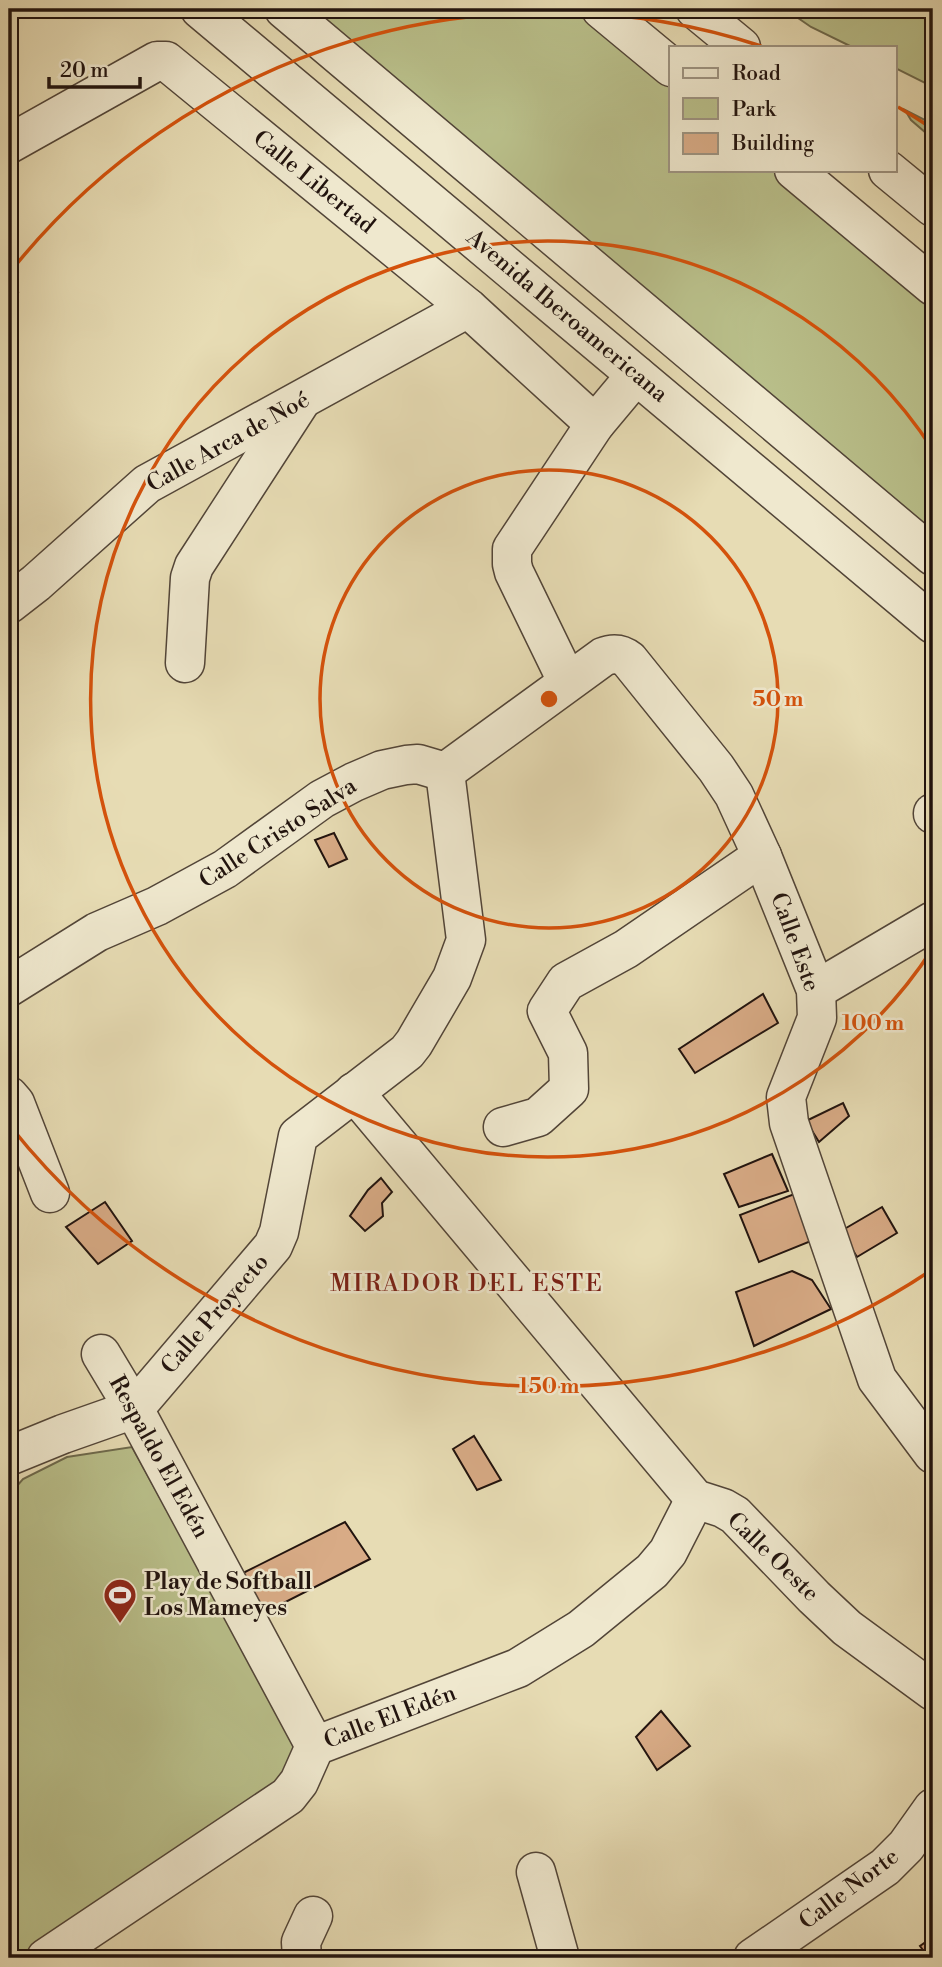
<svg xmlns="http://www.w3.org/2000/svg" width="942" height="1967" viewBox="0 0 942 1967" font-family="'Libre Bodoni',serif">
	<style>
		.green { fill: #b9bf8a; stroke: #6d694c; stroke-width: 2 }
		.building { fill: #d8ab86; stroke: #21130e; stroke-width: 2 }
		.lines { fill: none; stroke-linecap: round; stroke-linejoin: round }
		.minor-casing { stroke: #524538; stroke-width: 41 }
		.minor { stroke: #efe8ce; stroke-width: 38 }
		.ring { fill: none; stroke: #d4520c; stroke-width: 3.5 }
		.labels { text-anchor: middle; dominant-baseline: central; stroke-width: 5; stroke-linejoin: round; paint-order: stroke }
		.street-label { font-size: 23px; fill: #21130e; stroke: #efe8ce }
		.poi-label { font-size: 23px; font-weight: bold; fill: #21130e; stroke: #efe8ce; text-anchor: start }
		.neighbourhood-label { font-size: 24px; letter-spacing: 2px; fill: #7a1f14; stroke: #efe8ce }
		.centre { fill: #d4520c; stroke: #efe8ce; stroke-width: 3.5 }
		.ring-label { font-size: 21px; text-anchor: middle; font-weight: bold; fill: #d4520c; stroke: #efe8ce; stroke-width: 5; stroke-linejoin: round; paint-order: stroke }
	</style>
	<rect width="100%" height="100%" fill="#e7dcb4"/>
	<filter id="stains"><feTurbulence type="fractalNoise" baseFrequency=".00286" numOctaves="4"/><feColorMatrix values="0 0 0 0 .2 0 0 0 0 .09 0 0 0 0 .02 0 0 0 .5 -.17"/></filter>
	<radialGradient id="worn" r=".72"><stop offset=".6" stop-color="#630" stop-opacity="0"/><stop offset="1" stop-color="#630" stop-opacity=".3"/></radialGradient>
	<g class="green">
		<path d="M303,9H581L671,83V170H774L933,302V537Z"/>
		<path d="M785,9H933V87L895,68V47H852L811,27Z"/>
		<path d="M905,110L933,124V139L911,120Z"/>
		<path d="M132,1447L302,1755L285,1799L15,1958H9V1495L23,1479L67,1457Z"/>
	</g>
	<g class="building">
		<path d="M9,280L18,292L9,299Z"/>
		<path d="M334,833L347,859L329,867L315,840Z"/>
		<path d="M763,994L778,1023L695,1073L679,1049Z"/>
		<path d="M843,1103L849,1116L819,1142L806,1121Z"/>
		<path d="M772,1154L788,1191L739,1207L724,1174Z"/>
		<path d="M381,1178L392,1192L382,1203L383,1216L365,1231L350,1216L368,1190Z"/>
		<path d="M797,1193L816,1239L759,1262L740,1215Z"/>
		<path d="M105,1202L132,1241L98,1264L66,1227Z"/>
		<path d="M882,1207L897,1233L857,1257L841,1231Z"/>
		<path d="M792,1271L812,1280L831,1309L754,1346L736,1292Z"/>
		<path d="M474,1436L501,1480L477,1490L453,1449Z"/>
		<path d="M345,1522L370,1559L264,1613L243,1573Z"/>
		<path d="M661,1711L690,1746L657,1770L636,1737Z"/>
		<path d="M933,1937V1958H929L920,1946Z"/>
	</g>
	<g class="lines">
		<defs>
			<g id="minor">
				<path d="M200,9L933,624"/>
				<path d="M284,9L933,556"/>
				<path d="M601,9L671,67"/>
				<path d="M695,9L741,47"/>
				<path d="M9,144L157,61H166L468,308L595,424"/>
				<path d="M794,170L933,286"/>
				<path d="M888,170L933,207"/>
				<path d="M9,604L36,583L147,484L468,308"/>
				<path d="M185,663L190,578L194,566L299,404"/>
				<path d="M567,681L514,572L512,564V549L595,424L636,375"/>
				<path d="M933,813V814"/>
				<path d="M9,987L97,932L157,906L225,869L322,799L354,782L382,770L406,765L418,764L445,772L603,657C613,653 620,653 629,660L716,768L734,795L762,856L816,990L817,1018L786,1097L789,1123L877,1379L933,1454"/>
				<path d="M816,990L933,921"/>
				<path d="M354,1092L695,1499L723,1508L735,1515L814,1597L847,1628L933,1691"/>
				<path d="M9,1096L15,1103L50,1193"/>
				<path d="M503,1127L538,1117L569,1089L568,1053L547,1011L566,982L626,949L762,856"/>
				<path d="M101,1354L134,1409L315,1746"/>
				<path d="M9,1456L63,1434L134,1409L273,1246L279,1232L298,1136L407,1052L414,1043L452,978L466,940L445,772"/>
				<path d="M536,1872L560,1958"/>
				<path d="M46,1958L288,1796L299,1782L315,1746L518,1668L581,1629L652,1571L668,1552L695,1499"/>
				<path d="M302,1958L301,1942L313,1916"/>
				<path d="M753,1958L885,1867L906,1846L933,1808"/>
			</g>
		</defs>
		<use href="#minor" class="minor-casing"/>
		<use href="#minor" class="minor"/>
	</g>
	<g class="ring">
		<circle cx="549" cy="699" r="229"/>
		<path d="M933 948A458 458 0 1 1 933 450"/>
		<path d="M933 1269A687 687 0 0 1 11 1127M11 271A687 687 0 0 1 761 46M898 107A687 687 0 0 1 933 129"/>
	</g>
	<defs>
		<symbol id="stadium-pin" viewBox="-11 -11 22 30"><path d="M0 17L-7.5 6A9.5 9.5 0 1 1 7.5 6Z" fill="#8f2418" stroke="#efe8ce"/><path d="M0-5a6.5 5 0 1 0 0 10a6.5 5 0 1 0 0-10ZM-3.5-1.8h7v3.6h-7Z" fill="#fff"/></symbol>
	</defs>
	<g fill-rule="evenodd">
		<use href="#stadium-pin" x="101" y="1576" width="38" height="52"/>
	</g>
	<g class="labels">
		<g class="street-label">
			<text transform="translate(314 182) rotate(39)">Calle Libertad</text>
			<text transform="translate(567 316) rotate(40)">Avenida Iberoamericana</text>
			<text transform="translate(228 442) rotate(-29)">Calle Arca de Noé</text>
			<text transform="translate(278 833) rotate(-33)">Calle Cristo Salva</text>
			<text transform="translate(795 942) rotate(70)">Calle Este</text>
			<text transform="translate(215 1314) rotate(-49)">Calle Proyecto</text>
			<text transform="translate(159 1457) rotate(61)">Respaldo El Edén</text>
			<text transform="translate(773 1557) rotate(44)">Calle Oeste</text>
			<text transform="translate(390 1717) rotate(-21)">Calle El Edén</text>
			<text transform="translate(849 1889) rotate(-37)">Calle Norte</text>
		</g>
		<g class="poi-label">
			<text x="144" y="1582">Play de Softball<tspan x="144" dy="26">Los Mameyes</tspan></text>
		</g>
		<g class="neighbourhood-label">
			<text x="467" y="1284">MIRADOR DEL ESTE</text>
		</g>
	</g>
	<circle cx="549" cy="699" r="10" class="centre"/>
	<g class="ring-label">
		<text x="778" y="706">50 m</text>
		<text x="873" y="1030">100 m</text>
		<text x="549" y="1393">150 m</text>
	</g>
	<rect width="942" height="1967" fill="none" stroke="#e7dcb4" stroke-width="35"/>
	<rect x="10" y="10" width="921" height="1946" fill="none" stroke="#21130e" stroke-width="3.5"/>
	<rect x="18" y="18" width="907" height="1932" fill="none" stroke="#21130e" stroke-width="2"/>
	<rect x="669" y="46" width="228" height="126" fill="#efe8ce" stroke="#9d9381" stroke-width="2"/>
	<rect x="683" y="68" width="35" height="10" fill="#efe8ce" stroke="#9d9381" stroke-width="2"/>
	<text x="732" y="80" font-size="21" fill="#21130e">Road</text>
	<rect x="683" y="98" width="35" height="21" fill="#b9bf8a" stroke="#9d9381" stroke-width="2"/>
	<text x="732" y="116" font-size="21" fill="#21130e">Park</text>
	<rect x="683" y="133" width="35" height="21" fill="#d8ab86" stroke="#9d9381" stroke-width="2"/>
	<text x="732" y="150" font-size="21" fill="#21130e">Building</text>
	<path d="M49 77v10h91v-10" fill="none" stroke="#21130e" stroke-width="3.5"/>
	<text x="60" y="77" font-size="21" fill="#21130e" stroke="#efe8ce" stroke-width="5" paint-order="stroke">20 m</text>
	<rect width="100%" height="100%" filter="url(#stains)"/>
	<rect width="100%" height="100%" fill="url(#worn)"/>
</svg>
